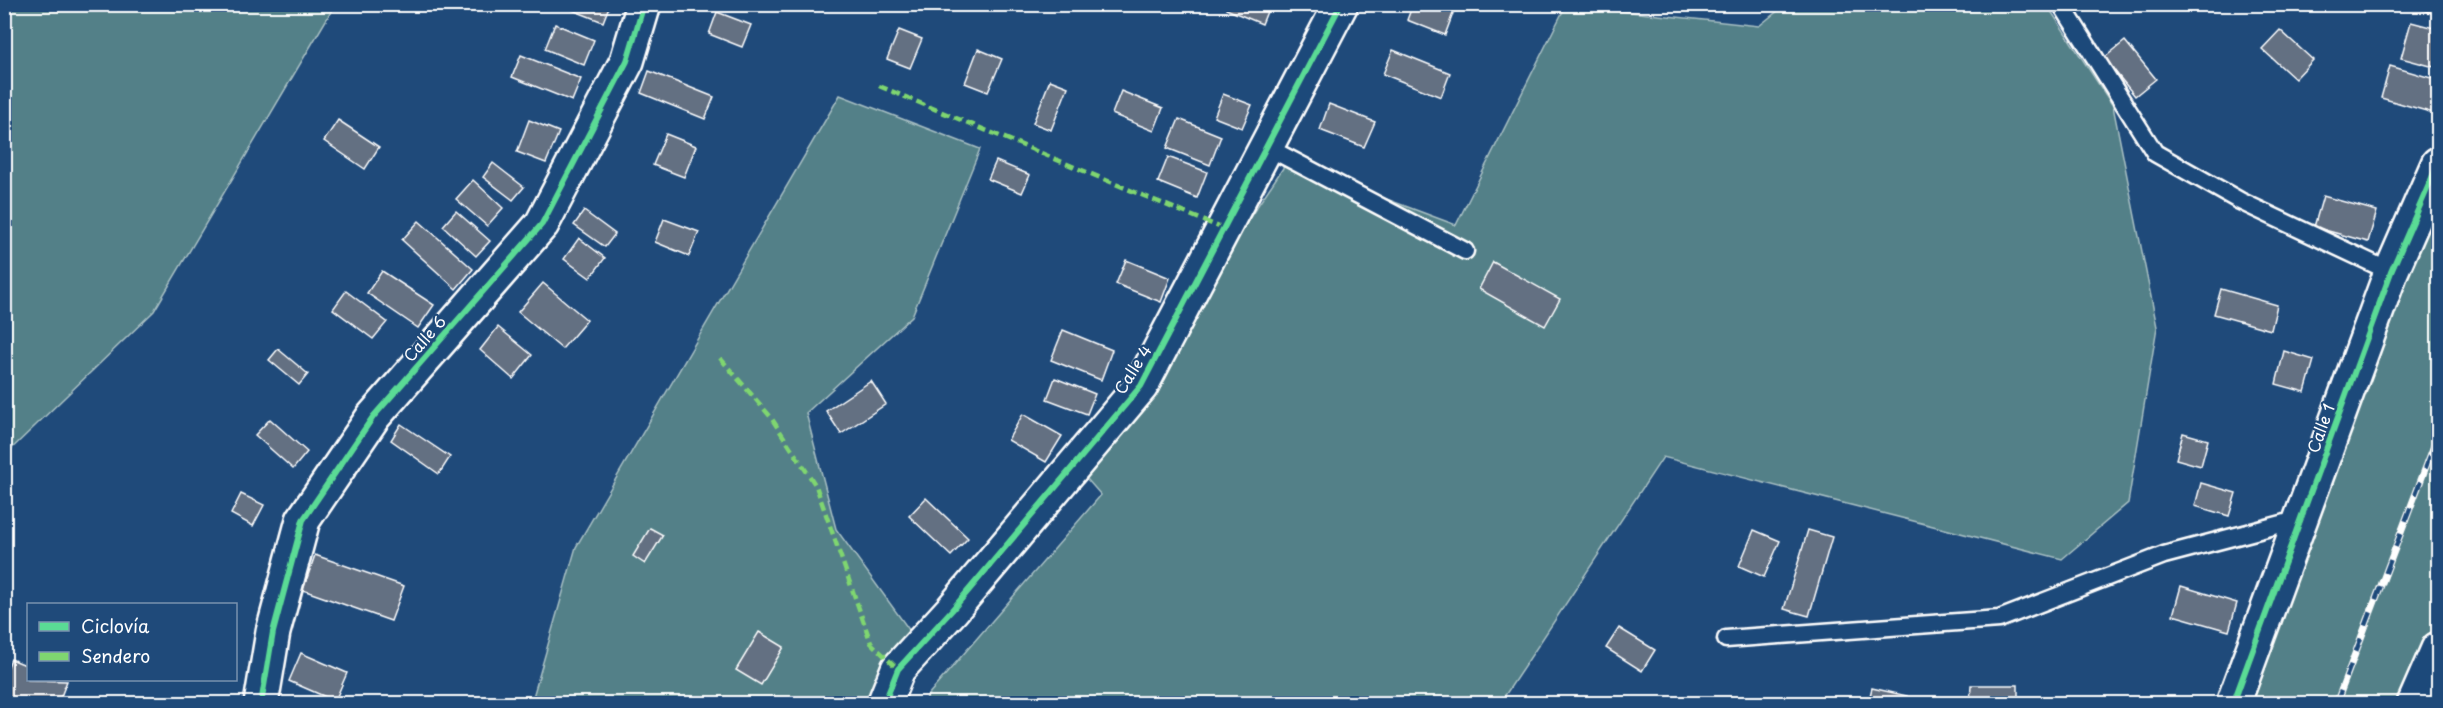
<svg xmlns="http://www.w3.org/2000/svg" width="2443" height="708" viewBox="0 0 2443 708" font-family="'Playpen Sans',sans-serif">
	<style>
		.green { fill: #538088; stroke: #a9c0c4; stroke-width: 1.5 }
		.building { fill: #636f82; stroke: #fff; stroke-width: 1.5 }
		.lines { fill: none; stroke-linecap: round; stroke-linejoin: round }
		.service-casing { stroke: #fff; stroke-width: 21 }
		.minor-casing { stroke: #fff; stroke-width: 38 }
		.service { stroke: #1f4a7a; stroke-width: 16 }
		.minor { stroke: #1f4a7a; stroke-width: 33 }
		.rail-casing { stroke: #fff; stroke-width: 7 }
		.rail { stroke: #1f4a7a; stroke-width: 4.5; stroke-dasharray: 14; stroke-linecap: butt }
		.quiet { stroke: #7fd670; stroke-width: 4.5; stroke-dasharray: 9 4.5; stroke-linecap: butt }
		.cycleway-casing { stroke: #1f4a7a; stroke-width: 10 }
		.cycleway { stroke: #5adb95; stroke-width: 6 }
		.labels { text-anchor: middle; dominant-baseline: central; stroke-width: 4.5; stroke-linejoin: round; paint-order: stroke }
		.street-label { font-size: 16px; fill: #fff; stroke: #1f4a7a }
	</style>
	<rect width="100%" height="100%" fill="#1f4a7a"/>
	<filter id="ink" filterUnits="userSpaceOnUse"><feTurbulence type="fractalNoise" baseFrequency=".0167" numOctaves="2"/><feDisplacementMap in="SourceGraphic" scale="12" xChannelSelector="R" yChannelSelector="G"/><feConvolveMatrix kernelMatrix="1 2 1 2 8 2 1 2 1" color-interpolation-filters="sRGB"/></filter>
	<g filter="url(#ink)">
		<g class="green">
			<path d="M5,4L335,5L154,311L5,455Z"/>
			<path d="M1566,5L1759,26L1785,5H2047L2113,106L2157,327L2128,503L2062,559L1663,457L1500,703L924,704L928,695L1101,495L1080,471L1287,162L1456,225Z"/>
			<path d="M840,95L980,149L912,316L806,413L836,529L923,649L886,703L531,704L576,547Z"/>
			<path d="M2438,164V703L2231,704Z"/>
		</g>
		<g class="building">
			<path d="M562,4H610L603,22L562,6Z"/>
			<path d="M1227,4H1270L1262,24L1226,9Z"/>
			<path d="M1413,4H1447L1455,8L1445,35L1407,20Z"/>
			<path d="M2403,4H2438V15Z"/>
			<path d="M717,12L751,25L742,47L709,34Z"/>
			<path d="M2411,22L2438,29V68L2401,58Z"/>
			<path d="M555,24L594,40L584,65L545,49Z"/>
			<path d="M899,30L922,39L910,68L887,59Z"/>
			<path d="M2280,30L2313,60L2295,79L2262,49Z"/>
			<path d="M2125,41L2156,79L2135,96L2104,58Z"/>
			<path d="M978,49L1002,59L988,92L965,83Z"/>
			<path d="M1393,50L1450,73L1441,97L1383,74Z"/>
			<path d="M521,55L581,79L572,101L512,77Z"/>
			<path d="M2390,66L2438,80L2437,114L2381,98Z"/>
			<path d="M649,71L714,97L705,119L641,93Z"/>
			<path d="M1050,80L1068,87L1051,130L1033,123Z"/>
			<path d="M1121,91L1163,108L1154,131L1112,114Z"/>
			<path d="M1223,94L1252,105L1242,128L1214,117Z"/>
			<path d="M1329,104L1375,122L1364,147L1320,130Z"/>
			<path d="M1179,119L1221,136L1210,165L1167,148Z"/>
			<path d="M338,120L379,147L365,169L324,141Z"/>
			<path d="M529,120L559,132L546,163L517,152Z"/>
			<path d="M666,134L696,146L684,177L653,165Z"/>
			<path d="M1168,157L1207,172L1197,198L1158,182Z"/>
			<path d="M996,161L1030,175L1022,193L988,179Z"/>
			<path d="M493,163L524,187L513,200L483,177Z"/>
			<path d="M473,180L503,208L487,226L456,199Z"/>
			<path d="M2323,196L2377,211L2368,242L2314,227Z"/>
			<path d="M456,211L490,241L476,256L443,226Z"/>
			<path d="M584,211L615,234L605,247L574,225Z"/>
			<path d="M664,219L699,232L689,256L655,242Z"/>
			<path d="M419,221L473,269L456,289L402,240Z"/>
			<path d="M579,238L605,258L590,278L564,259Z"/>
			<path d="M1126,260L1170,278L1161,302L1116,284Z"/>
			<path d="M1493,262L1560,299L1545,326L1479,289Z"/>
			<path d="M382,271L434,305L418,328L367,293Z"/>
			<path d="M543,283L587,320L562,349L518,312Z"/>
			<path d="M2221,289L2277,305L2271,330L2214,314Z"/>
			<path d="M346,291L387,322L373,339L333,309Z"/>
			<path d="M498,327L532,355L513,379L480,350Z"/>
			<path d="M1063,330L1112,350L1101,380L1051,360Z"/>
			<path d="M278,349L308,374L299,385L269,360Z"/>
			<path d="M2284,351L2314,360L2305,392L2276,384Z"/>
			<path d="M1055,378L1095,394L1087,414L1047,399Z"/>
			<path d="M871,381L886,404L841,434L826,411Z"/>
			<path d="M1023,414L1062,436L1046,462L1008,440Z"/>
			<path d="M270,419L307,452L293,469L255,435Z"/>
			<path d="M401,424L450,457L439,474L391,440Z"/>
			<path d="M2183,433L2208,440L2201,466L2176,459Z"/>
			<path d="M2201,483L2236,493L2229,516L2195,506Z"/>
			<path d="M241,494L264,505L253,526L231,514Z"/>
			<path d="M926,498L968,538L951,556L909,516Z"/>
			<path d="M650,528L663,535L645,564L633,556Z"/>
			<path d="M1754,530L1780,541L1764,577L1739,566Z"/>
			<path d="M1808,530L1832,537L1809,616L1784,609Z"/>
			<path d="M315,555L404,586L391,621L303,590Z"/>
			<path d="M2181,586L2237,603L2229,631L2173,615Z"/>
			<path d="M1619,628L1655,650L1642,671L1606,648Z"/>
			<path d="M759,632L784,647L761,685L736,670Z"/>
			<path d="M301,653L347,673L335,701L289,681Z"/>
			<path d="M11,659L28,666V680L67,681L58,704H21L4,697V676Z"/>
			<path d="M1971,685H2018V704H1970Z"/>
			<path d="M1872,688L1907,696L1905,704H1868Z"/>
		</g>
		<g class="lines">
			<defs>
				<g id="service">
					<path d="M2061,4L2155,153L2240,201L2391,272"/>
					<path d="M1267,147L1465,251"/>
					<path d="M1726,639L1999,619L2164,555L2301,519"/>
				</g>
				<g id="minor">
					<path d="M261,704L273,632L303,520L373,417L542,224L627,61L644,4"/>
					<path d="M884,704L898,669L952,610L1141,386L1341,4"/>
					<path d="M2233,704L2391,272L2438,164"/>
					<path d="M2414,704L2438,649"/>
				</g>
			</defs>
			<use href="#service" class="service-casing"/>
			<use href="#minor" class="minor-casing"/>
			<use href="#service" class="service"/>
			<use href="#minor" class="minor"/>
			<defs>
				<path id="rail" d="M2336,704L2438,435"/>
			</defs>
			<use href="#rail" class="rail-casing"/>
			<use href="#rail" class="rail"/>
			<g class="quiet">
				<path d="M879,86L1224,229"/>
				<path d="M720,358L770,416L816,486L871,643L898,669"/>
			</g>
			<defs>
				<g id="cycleway">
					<path d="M261,704L273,632L303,520L373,417L542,224L627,61L644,4"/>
					<path d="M884,704L898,669L952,610L1141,386L1341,4"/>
					<path d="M2233,704L2391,272L2438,164"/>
				</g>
			</defs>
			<use href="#cycleway" class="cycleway-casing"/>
			<use href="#cycleway" class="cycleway"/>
		</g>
	</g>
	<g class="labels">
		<g class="street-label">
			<text transform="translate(424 338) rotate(-49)">Calle 6</text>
			<text transform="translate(1132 369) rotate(-58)">Calle 4</text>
			<text transform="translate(2320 428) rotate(-70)">Calle 1</text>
		</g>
	</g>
	<rect width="2443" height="708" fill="none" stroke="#1f4a7a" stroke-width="24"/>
	<rect x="12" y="12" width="2419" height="684" fill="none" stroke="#fff" stroke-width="2" filter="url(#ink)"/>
	<rect x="27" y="603" width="210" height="78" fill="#1f4a7a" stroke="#7992af" stroke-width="1.5"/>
	<rect x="39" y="622" width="30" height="9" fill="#5adb95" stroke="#7992af" stroke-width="1.5"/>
	<text x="81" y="633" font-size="18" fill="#ffffff">Ciclovía</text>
	<rect x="39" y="652" width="30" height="9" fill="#7fd670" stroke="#7992af" stroke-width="1.5"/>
	<text x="81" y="663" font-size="18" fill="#ffffff">Sendero</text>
</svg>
